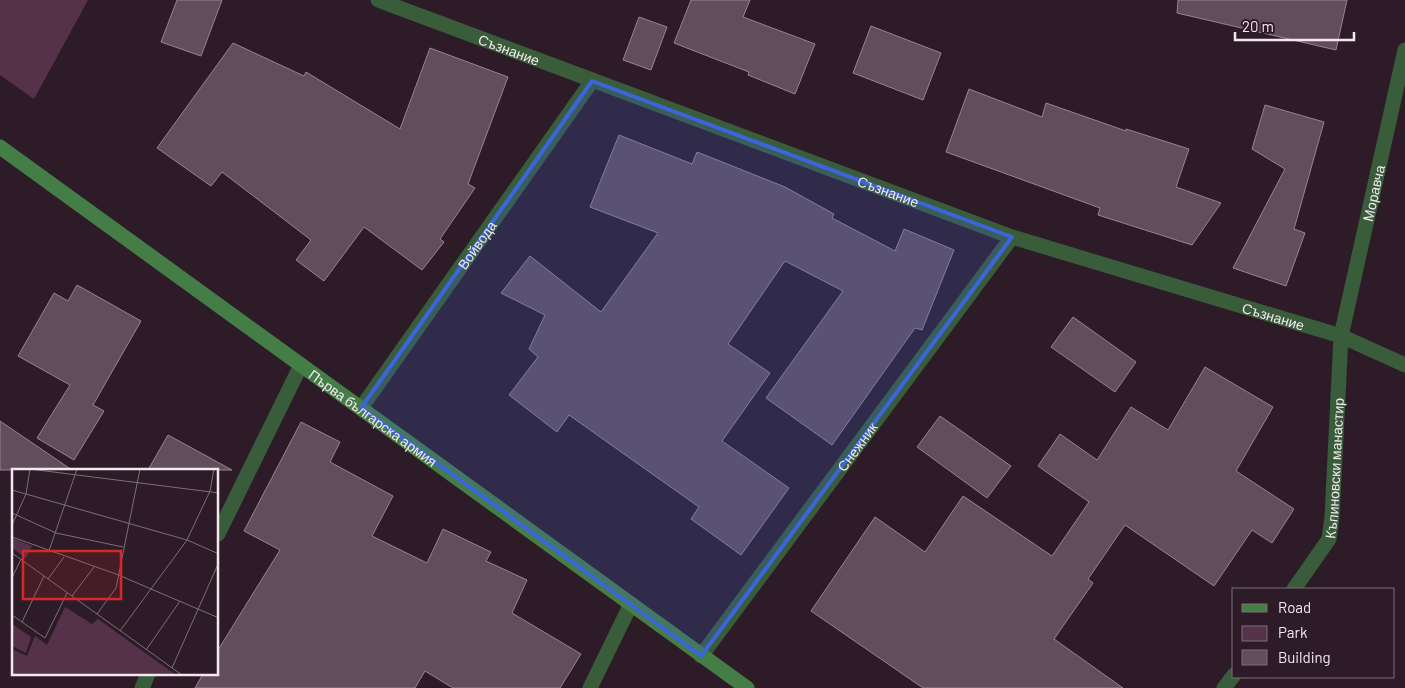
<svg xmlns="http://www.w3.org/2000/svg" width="1405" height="688" viewBox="0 0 1405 688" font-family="Barlow,sans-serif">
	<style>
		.green { fill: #55324a }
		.building { fill: #624e5b; stroke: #988391 }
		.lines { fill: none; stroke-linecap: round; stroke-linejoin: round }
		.street { stroke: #395c3a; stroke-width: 15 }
		.secondary { stroke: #447d45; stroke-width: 15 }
		.marked { fill: #3d65db; fill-opacity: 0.2; stroke: #3d65db; stroke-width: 4; stroke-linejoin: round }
		.labels { text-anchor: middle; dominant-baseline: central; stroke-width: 4; stroke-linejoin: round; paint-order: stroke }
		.street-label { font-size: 14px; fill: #f4e8ef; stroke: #2d1c27 }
		.inset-road { fill: none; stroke: #7d6e77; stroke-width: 1 }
		.view { fill: #d62828; fill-opacity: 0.15; stroke: #d62828; stroke-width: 2.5 }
		.inset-edge { fill: none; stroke: #f4e8ef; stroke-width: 2.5 }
	</style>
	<rect width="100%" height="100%" fill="#2d1c27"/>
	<path class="green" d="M0,0H88L34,99L0,75Z"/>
	<g class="building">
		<path d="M177,0H222L201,56L161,42Z"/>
		<path d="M691,0H750L743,17L815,44L795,94L748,75L749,72L674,43Z"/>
		<path d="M1178,0H1347L1336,50L1177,13Z"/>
		<path d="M639,17L667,27L651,70L623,60Z"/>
		<path d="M871,26L941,53L923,100L853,73Z"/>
		<path d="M233,43L304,76L306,72L400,129L430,48L508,77L468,184L475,188L440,239L444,242L422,270L364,227L324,281L296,260L311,240L222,172L211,186L157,148Z"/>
		<path d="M969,89L1042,117L1046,103L1126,131V129L1189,149L1176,187L1221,203L1192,245L1098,215L1100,208L946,152Z"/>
		<path d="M1265,105L1324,122L1294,229L1305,233L1286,286L1233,268L1285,169L1252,149Z"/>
		<path d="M619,135L692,164L697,152L785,187L834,214L832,218L895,251L904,229L954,250L922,330L915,328L832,445L766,398L843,291L785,261L728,344L770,373L722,441L789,488L741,555L691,519L699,507L569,415L557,432L509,395L538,357L529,349L545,315L501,293L530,256L601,312L658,233L590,207Z"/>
		<path d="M77,285L141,321L93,405L104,411L74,460L37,438L70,385L18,356L54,293L68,301Z"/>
		<path d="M1073,317L1136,362L1115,392L1051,347Z"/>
		<path d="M1205,367L1273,407L1236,471L1294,509L1272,543L1252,530L1214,586L1125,525L1088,579L1093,583L1054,639L1123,688H923L811,611L875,517L925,552L963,496L1052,556L1089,502L1038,466L1060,434L1097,460L1131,407L1168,430Z"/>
		<path d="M940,416L1011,466L987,498L917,447Z"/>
		<path d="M0,421L72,470H0Z"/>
		<path d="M301,422L340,442L330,462L393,496L372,536L427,563L443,529L491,552L486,561L527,580L512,613L581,654L560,688H453L425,671L415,688H195L203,674H218V650L280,550L244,531Z"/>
		<path d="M168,435L232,470H148Z"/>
	</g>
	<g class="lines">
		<g class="street">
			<path id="s1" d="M378,0L1012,237L1341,336L1405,365"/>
			<path id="s2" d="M361,408L592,81"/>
			<path d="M218,534L301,365"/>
			<path id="s3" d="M1294,589L1329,539L1332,517L1341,336L1405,50"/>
			<path id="s4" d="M701,656L1012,237"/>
			<path d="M142,688L148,674"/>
			<path d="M590,688L631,604"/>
			<path d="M1224,688L1234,675"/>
		</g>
		<path class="secondary" id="s5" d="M0,147L747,688"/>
	</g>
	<path class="marked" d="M592,81L1012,237L701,656L361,408Z"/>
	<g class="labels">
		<g class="street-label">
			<text stroke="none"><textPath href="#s1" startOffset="140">Съзнание</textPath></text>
			<text stroke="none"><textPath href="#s1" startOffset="545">Съзнание</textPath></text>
			<text stroke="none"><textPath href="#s3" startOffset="411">Моравча</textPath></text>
			<text stroke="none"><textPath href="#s2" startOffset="200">Войвода</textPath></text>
			<text stroke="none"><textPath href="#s1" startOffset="950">Съзнание</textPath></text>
			<text stroke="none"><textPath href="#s5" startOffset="461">Първа българска армия</textPath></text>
			<text stroke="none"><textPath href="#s4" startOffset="261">Снежник</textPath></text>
			<text stroke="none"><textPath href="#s3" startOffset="132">Къпиновски манастир</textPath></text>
		</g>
	</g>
	<g transform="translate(12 469)">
		<rect width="206" height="206" fill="#2d1c27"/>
		<path d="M0,69L20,77L14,89L0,79ZM53,138L80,155L86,150L164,206H0V180L15,187L23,167L35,176ZM0,155L19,168L14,184L0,177Z" fill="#55324a"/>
		<path class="inset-road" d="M18,0L207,24M0,21L175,71L207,85M0,44L44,64L111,78M0,56L14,25L18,0M0,68L104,105L207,149M37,82L65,0M0,84L170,206M0,109L9,90M36,110L52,88M60,127L82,98M85,145L104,119L128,0M0,146L33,169L55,124M10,153L32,107M108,162L175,71L198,22L202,0M134,181L168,132M160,199L207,93"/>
		<path class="view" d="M11,82H109V130H11Z"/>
		<rect width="206" height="206" class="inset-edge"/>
	</g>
	<rect x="1232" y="588" width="162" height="90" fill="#2d1c27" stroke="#7d6e77"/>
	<rect x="1242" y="604" width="25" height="8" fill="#447d45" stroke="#7d6e77"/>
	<text x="1278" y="613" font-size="15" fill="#f4e8ef">Road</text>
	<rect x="1242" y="626" width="25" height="15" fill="#55324a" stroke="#7d6e77"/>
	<text x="1278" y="638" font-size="15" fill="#f4e8ef">Park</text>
	<rect x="1242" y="650" width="25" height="15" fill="#624e5b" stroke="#7d6e77"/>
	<text x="1278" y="663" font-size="15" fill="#f4e8ef">Building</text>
	<path d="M1235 32v8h119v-8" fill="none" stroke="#f4e8ef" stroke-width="2.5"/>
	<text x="1242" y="32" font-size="15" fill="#f4e8ef" stroke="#2d1c27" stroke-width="4" paint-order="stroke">20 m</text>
</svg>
